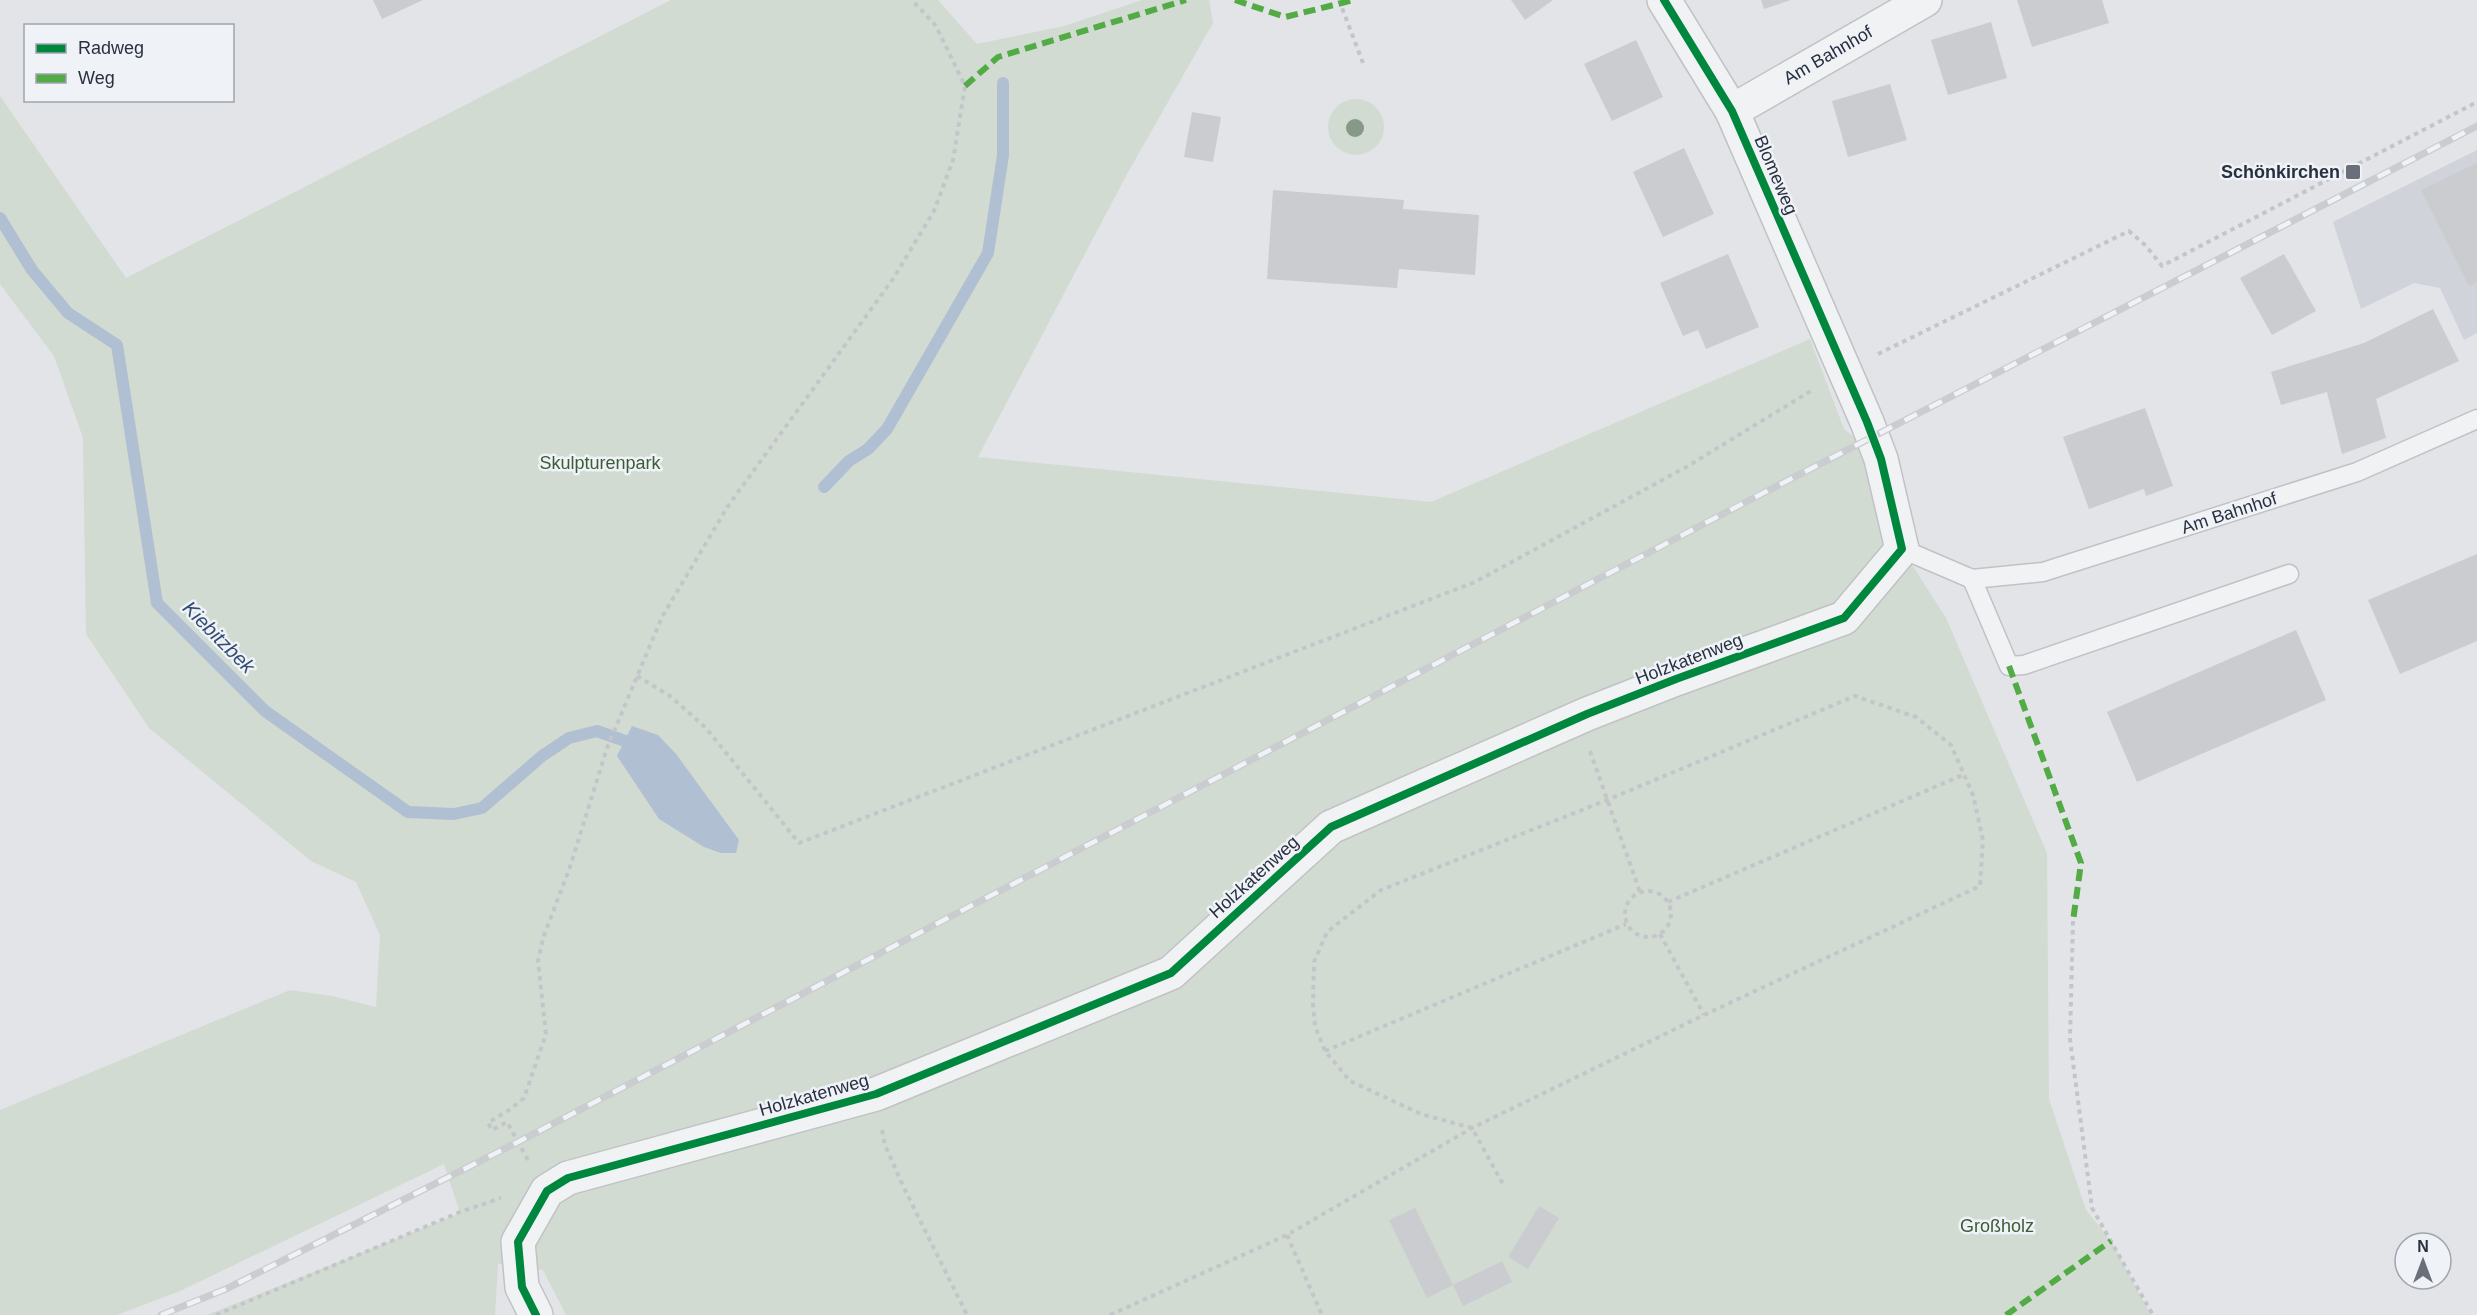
<svg xmlns="http://www.w3.org/2000/svg" width="2477" height="1315" viewBox="0 0 2477 1315" font-family="Helvetica,sans-serif">
	<style>
		.built { fill: #d0d3da }
		.green { fill: #d2dbd2 }
		.water { fill: #b0bfd2 }
		.lines { fill: none; stroke-linecap: round; stroke-linejoin: round }
		.stream { stroke: #b0bfd2; stroke-width: 12 }
		.building { fill: #cacccf }
		.service-casing { stroke: #c0c2c5; stroke-width: 21 }
		.minor-casing { stroke: #c0c2c5; stroke-width: 36 }
		.path { stroke: #c4c5ca; stroke-width: 4; stroke-dasharray: 4.5 4.5; stroke-linecap: butt }
		.service { stroke: #f1f2f4; stroke-width: 18 }
		.minor { stroke: #f1f2f4; stroke-width: 33 }
		.rail-casing { stroke: #cacccf; stroke-width: 7 }
		.rail { stroke: #eff2f6; stroke-width: 4.5; stroke-dasharray: 14; stroke-linecap: butt }
		.quiet { stroke: #53ab46; stroke-width: 6; stroke-dasharray: 12 6; stroke-linecap: butt }
		.cycleway-casing { stroke: #eff2f6; stroke-width: 11 }
		.cycleway { stroke: #00873e; stroke-width: 8 }
		.tree { fill: #869986 }
		.poi-dot { fill: #6a6f7a; stroke: #eff2f6; stroke-width: 2 }
		.labels { text-anchor: middle; dominant-baseline: central; stroke-width: 5; stroke-linejoin: round; paint-order: stroke }
		.street-label { font-size: 18px; fill: #293040; stroke: #eff2f6 }
		.poi-label { font-size: 18px; font-weight: bold; fill: #293040; stroke: #eff2f6; text-anchor: end }
		.park-label { font-size: 18px; fill: #3b5c36; stroke: #eff2f6 }
		.water-label { font-size: 20px; font-style: italic; fill: #334c74; stroke: #eff2f6 }
	</style>
	<rect width="100%" height="100%" fill="#e2e4e7"/>
	<path class="built" d="M2477,150V333L2464,340L2440,288L2414,283L2361,309L2333,222Z"/>
	<g class="green">
		<path d="M671,0H938L977,44L1064,26L1142,0H1209L1213,23L1127,174L978,457L1431,502L1810,339L1844,429L1881,459L1902,549L1946,618L2047,853L2049,1099L2086,1210L2111,1241L2151,1315H566L543,1270L498,1264L495,1315H207L460,1213L444,1164L180,1291L117,1315H0V1110L290,990L332,996L376,1007L380,935L356,882L311,861L149,728L86,634L83,438L54,356L0,284V96L126,278Z"/>
		<circle cx="1356" cy="127" r="28"/>
	</g>
	<path class="water" d="M632,726L658,735L676,754L739,840L736,853H721L704,847L659,819L617,756Z"/>
	<g class="lines">
		<g class="stream">
			<path d="M0,218L32,270L68,313L117,345L157,603L265,711L408,812L454,814L482,808L542,756L569,738L597,731L625,741"/>
			<path d="M824,487L849,461L868,449L887,429L988,253L1003,155V83"/>
		</g>
	</g>
	<g class="building">
		<path d="M373,0H423L382,19Z"/>
		<path d="M1511,0H1553L1525,20Z"/>
		<path d="M1761,0H1791L1764,9Z"/>
		<path d="M2017,0H2102L2109,23L2032,47Z"/>
		<path d="M1991,22L2007,78L1948,95L1931,40Z"/>
		<path d="M1636,40L1663,97L1612,121L1584,64Z"/>
		<path d="M1890,84L1907,140L1848,157L1832,101Z"/>
		<path d="M1192,112L1221,117L1213,162L1184,157Z"/>
		<path d="M1684,148L1714,214L1663,237L1633,172Z"/>
		<path d="M2477,163V282L2469,286L2421,190Z"/>
		<path d="M1273,190L1404,200L1403,209L1479,215L1475,275L1399,269L1397,288L1267,279Z"/>
		<path d="M1728,254L1759,327L1706,349L1698,330L1683,336L1660,283Z"/>
		<path d="M2284,254L2316,311L2272,335L2240,278Z"/>
		<path d="M2433,309L2459,361L2376,399L2386,438L2342,454L2327,392L2281,405L2271,372L2364,343Z"/>
		<path d="M2145,408L2173,486L2146,496L2144,489L2089,509L2063,437Z"/>
		<path d="M2477,554V641L2400,674L2368,600Z"/>
		<path d="M2296,630L2326,700L2137,782L2107,712Z"/>
		<path d="M1539,1206L1559,1218L1528,1269L1508,1257Z"/>
		<path d="M1415,1208L1453,1285L1427,1298L1389,1220Z"/>
		<path d="M1502,1261L1512,1282L1463,1306L1453,1285Z"/>
	</g>
	<g class="lines">
		<defs>
			<g id="service">
				<path d="M1902,549L1972,579L2043,572L2357,472L2477,419"/>
				<path d="M1972,579L2009,666L2024,665L2289,574"/>
			</g>
			<g id="minor">
				<path d="M1732,111L1925,0"/>
				<path d="M536,1315L522,1287L518,1242L547,1191L568,1178L876,1094L1171,973L1331,827L1587,714L1676,679L1844,618L1902,549L1881,459L1867,422L1732,111L1664,0"/>
			</g>
		</defs>
		<use href="#service" class="service-casing"/>
		<use href="#minor" class="minor-casing"/>
		<g class="path">
			<path d="M1339,0L1363,63"/>
			<path d="M1878,354L2129,231L2146,246L2162,266L2477,102"/>
			<path d="M637,676L670,696L706,728L799,843L1475,582L1688,466L1814,389"/>
			<path d="M1590,751L1640,892"/>
			<circle cx="1648" cy="914" r="23"/>
			<path d="M1668,902L1965,774"/>
			<path d="M2073,921L2070,1039L2092,1208L2153,1315"/>
			<path d="M1660,934L1704,1015"/>
			<path d="M1325,1051L1626,924"/>
			<path d="M882,1130L885,1145L903,1186L967,1315"/>
			<path d="M528,1160L507,1122L492,1130L488,1123L512,1108L524,1098L546,1034L538,961L543,938L570,867L607,748L662,617L728,506L893,279L934,211L953,160L965,86L936,26L912,0"/>
			<path d="M1287,1235L1322,1315"/>
			<path d="M216,1315L460,1212L501,1198"/>
			<path d="M1110,1315L1287,1235L1472,1128L1704,1015L1980,886L1983,840L1973,795L1951,745L1916,717L1855,696L1607,800L1381,890L1327,932L1314,962L1313,1005L1315,1026L1325,1051L1350,1081L1421,1114L1472,1128L1504,1186"/>
		</g>
		<use href="#service" class="service"/>
		<use href="#minor" class="minor"/>
		<defs>
			<path id="rail" d="M161,1315L226,1289L518,1142L1742,504L2477,126"/>
		</defs>
		<use href="#rail" class="rail-casing"/>
		<use href="#rail" class="rail"/>
		<g class="quiet">
			<path d="M1235,0L1285,17L1354,0"/>
			<path d="M965,86L998,57L1186,0"/>
			<path d="M2009,666L2081,863L2073,921"/>
			<path d="M2006,1315L2111,1241"/>
		</g>
		<defs>
			<path id="cycleway" d="M536,1315L522,1287L518,1242L547,1191L568,1178L876,1094L1171,973L1331,827L1587,714L1676,679L1844,618L1902,549L1881,459L1867,422L1732,111L1664,0"/>
		</defs>
		<use href="#cycleway" class="cycleway-casing"/>
		<use href="#cycleway" class="cycleway"/>
	</g>
	<circle class="tree" cx="1355" cy="128" r="9"/>
	<rect class="poi-dot" x="2345" y="164" width="16" height="16" rx="3"/>
	<g class="labels">
		<g class="street-label">
			<text transform="translate(1828 55) rotate(-30)">Am Bahnhof</text>
			<text transform="translate(1776 175) rotate(67)">Blomeweg</text>
			<text transform="translate(2229 513) rotate(-18)">Am Bahnhof</text>
			<text transform="translate(1689 659) rotate(-21)">Holzkatenweg</text>
			<text transform="translate(1254 877) rotate(-42)">Holzkatenweg</text>
			<text transform="translate(814 1095) rotate(-16)">Holzkatenweg</text>
		</g>
		<g class="poi-label">
			<text x="2340" y="172">Schönkirchen</text>
		</g>
		<g class="park-label">
			<text x="600" y="463">Skulpturenpark</text>
			<text x="1997" y="1226">Großholz</text>
		</g>
		<g class="water-label">
			<text transform="translate(219 637) rotate(45)">Kiebitzbek</text>
		</g>
	</g>
	<rect x="24" y="24" width="210" height="78" fill="#eff2f6" stroke="#a0a4ad" stroke-width="1.5"/>
	<rect x="36" y="44" width="30" height="9" fill="#00873e" stroke="#a0a4ad" stroke-width="1.5"/>
	<text x="78" y="54" font-size="18" fill="#293040">Radweg</text>
	<rect x="36" y="74" width="30" height="9" fill="#53ab46" stroke="#a0a4ad" stroke-width="1.5"/>
	<text x="78" y="84" font-size="18" fill="#293040">Weg</text>
	<g transform="translate(2423 1261)"><circle r="28" fill="#eff2f6" stroke="#a0a4ad" stroke-width="1.5"/>
	<path d="M0-4.5L10 22L0 15L-10 22Z" fill="#6a6f7a"/>
	<text y="-9" font-size="16" font-weight="bold" text-anchor="middle" fill="#293040">N</text>
	</g>
</svg>
